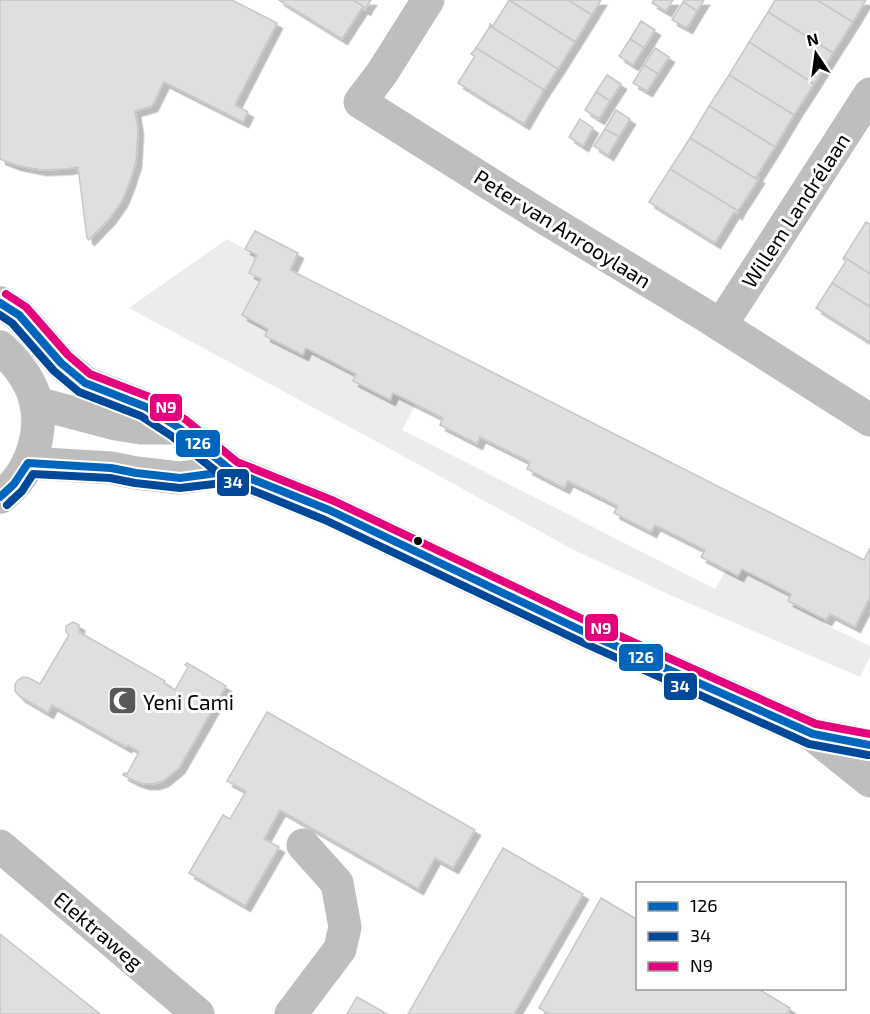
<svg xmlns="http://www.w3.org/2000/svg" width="870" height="1014" viewBox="0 0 870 1014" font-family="'Exo 2',sans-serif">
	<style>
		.green { fill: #ececec }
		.building { fill: #dfdfdf; stroke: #c7c7c7; stroke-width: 1.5; filter: url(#shadow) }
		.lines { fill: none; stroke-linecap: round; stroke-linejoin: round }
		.major-casing { stroke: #dbdbdb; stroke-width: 34 }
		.minor { stroke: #bebebe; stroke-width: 33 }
		.major { stroke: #bebebe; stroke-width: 33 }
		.bus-1-casing { stroke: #fff; stroke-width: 12 }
		.bus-2-casing { stroke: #fff; stroke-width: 12 }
		.bus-3-casing { stroke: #fff; stroke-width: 12 }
		.bus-1 { stroke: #0065bd; stroke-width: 8 }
		.bus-2 { stroke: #004899; stroke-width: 8 }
		.bus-3 { stroke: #e5007d; stroke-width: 8 }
		.bus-dot { fill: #000; stroke: #fff; stroke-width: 2 }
		.labels { text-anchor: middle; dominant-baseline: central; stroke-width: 6; stroke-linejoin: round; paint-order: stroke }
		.street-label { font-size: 21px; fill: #000; stroke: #fff }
		.poi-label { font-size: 21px; fill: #000; stroke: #fff; text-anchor: start }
		.line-badge { stroke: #fff; stroke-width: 2 }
		.badge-label { font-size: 16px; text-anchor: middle; font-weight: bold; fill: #fff }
	</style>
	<defs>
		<filter id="shadow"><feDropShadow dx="5.5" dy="5.5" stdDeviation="0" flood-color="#0004"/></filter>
	</defs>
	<rect width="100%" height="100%" fill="#fff"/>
	<path class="green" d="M227,239L257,255L249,273L261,279L242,315L268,329L265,336L302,355L306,348L356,374L353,381L389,399L393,393L416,404L402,430L715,589L726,570L738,576L742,569L791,594L789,601L826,620L824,624L870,646V657L860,677L670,595L570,548L392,450L129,308Z"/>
	<g class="building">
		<path d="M0,0H232L277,23L235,105L248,112L243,122L164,82L152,106L135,111L138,129L137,147L136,162L129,184L122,201L110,218L89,240L87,238L78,167L66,169L41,170L16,165L0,159Z"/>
		<path d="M279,0H353L366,8L365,10L362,8L342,39Z"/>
		<path d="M353,0H371L366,8Z"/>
		<path d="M509,0H568L592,15L575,42Z"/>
		<path d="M509,0L575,42L558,69L490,26V24L493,26Z"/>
		<path d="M568,0H601L592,15Z"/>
		<path d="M654,0H673L666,11L652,3Z"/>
		<path d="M684,0H704L697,11L683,2Z"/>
		<path d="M775,0H817L853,22L833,53L768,12Z"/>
		<path d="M817,0H866L853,22Z"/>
		<path d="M683,2L697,11L687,28L672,20Z"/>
		<path d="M768,12L833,53L814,84L749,42Z"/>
		<path d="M641,21L655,30L644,48L630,39Z"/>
		<path d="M490,26L558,69L544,90L476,48Z"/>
		<path d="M630,39L644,48L633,65L619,56Z"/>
		<path d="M749,42L814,84L794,115L729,75Z"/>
		<path d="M476,48L544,90L524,124L458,83L475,56L471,54Z"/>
		<path d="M655,48L669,57L658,74L644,65Z"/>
		<path d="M644,65L658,74L647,91L633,83Z"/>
		<path d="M607,75L621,84L610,101L596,92Z"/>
		<path d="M729,75L794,115L775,147L709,106Z"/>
		<path d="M596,92L610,101L599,119L585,110Z"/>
		<path d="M709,106L775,147L756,177L759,178L758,180L690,138Z"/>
		<path d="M616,110L630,119L619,137L605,129Z"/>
		<path d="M580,119L593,128L583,146L569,137Z"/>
		<path d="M605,129L619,137L608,155L594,146Z"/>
		<path d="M690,138L758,180L738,211L670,169Z"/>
		<path d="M670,169L738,211L737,214L734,212L715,243L649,202Z"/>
		<path d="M866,222L870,224V274L844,257Z"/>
		<path d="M255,231L298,253L290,270L864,560L870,548V597L855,627L830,614L826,620L788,601L791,594L742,569L738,576L701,557L705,550L655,525L651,532L614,513L618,506L568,481L564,488L527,469L530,462L480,437L477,444L440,425L443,418L393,393L390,400L353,381L356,374L306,348L303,355L265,336L268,329L242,315L261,279L249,273L257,255L245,249Z"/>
		<path d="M844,257L870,274V307L832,283L846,261L843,259Z"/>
		<path d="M832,283L870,307V342L816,308Z"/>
		<path d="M73,622L79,625V632L165,681L164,683L175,690L188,667L185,665L187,663L226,686L179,768L163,781L154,784H144L135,781L123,775L124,773L127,774L139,752L128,745L126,747L52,705L48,713L19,696L15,691V684L18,680L23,677L29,678L40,684L69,635L66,632V626Z"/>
		<path d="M267,712L475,830L453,868L435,858L418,889L280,810L264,839L279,847L245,906L189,873L223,815L230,819L246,791L227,781Z"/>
		<path d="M503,848L583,894L514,1014H408Z"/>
		<path d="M601,898L638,920V988H757L790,1008L787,1014H549L539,1008Z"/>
		<path d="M0,934L100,1014H0Z"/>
		<path d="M357,997L387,1014H347Z"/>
	</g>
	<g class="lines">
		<defs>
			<g id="major">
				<path d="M0,303L19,315L61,363L85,383L146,407L179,428"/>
				<path d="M0,347C14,360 26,374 33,392C46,429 32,474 0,497"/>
			</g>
		</defs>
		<use href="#major" class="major-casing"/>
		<g class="minor">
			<path d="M428,0L382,73L360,102L538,214L703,314L870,420"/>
			<path d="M721,325L870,94"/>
			<path d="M36,403L116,424L141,428H179L232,471L329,510L591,635L813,734L870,745"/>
			<path d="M28,463L111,468L136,473L180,478L232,471"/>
			<path d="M814,736L870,781"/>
			<path d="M0,846L198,1014"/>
			<path d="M291,1014L340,949L345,927L337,883L303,845"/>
		</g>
		<use href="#major" class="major"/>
		<defs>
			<g id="bus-1">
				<path d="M0,303L19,315L61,363L85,383L146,407L179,428L232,471L329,510L591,635L813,734L870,745"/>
				<path d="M0,497L14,484L28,463L111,468L136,473L180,478L232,471L254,480"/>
			</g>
			<g id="bus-2">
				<path d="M0,315L12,323L54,371L79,392L141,416L173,437L227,480L325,520L586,644L809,744L868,755"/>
				<path d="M7,505L22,491L33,474L110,478L135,483L180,488L231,482L250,490"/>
			</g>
			<path id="bus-3" d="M6,294L26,307L68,355L90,374L152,398L186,420L237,462L334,501L595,625L816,724L870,734"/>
		</defs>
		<use href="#bus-1" class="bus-1-casing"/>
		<use href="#bus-2" class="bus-2-casing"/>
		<use href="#bus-3" class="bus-3-casing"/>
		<use href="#bus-1" class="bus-1"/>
		<use href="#bus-2" class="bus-2"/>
		<use href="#bus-3" class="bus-3"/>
	</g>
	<defs>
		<symbol id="mosque-square" viewBox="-11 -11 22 22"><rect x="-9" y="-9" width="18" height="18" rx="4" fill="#595959" stroke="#fff"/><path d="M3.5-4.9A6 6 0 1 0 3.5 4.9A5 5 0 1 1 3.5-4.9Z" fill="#fff"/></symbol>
	</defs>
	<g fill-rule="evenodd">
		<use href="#mosque-square" x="106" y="684" width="33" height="33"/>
	</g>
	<circle class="bus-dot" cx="418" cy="541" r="5"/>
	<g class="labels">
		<g class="street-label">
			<text transform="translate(795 210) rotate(-57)">Willem Landrélaan</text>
			<text transform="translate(563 228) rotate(32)">Peter van Anrooylaan</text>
			<text transform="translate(99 930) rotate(40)">Elektraweg</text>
		</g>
		<g class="poi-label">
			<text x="143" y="701">Yeni Cami</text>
		</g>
	</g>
	<g class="line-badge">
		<rect x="149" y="393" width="34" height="29" rx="6" fill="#e5007d"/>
		<rect x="175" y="429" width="46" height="29" rx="6" fill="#0065bd"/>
		<rect x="216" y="468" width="34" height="29" rx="6" fill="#004899"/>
		<rect x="584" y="613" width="35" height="29" rx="6" fill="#e5007d"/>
		<rect x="618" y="643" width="46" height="29" rx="6" fill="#0065bd"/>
		<rect x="663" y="672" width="35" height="29" rx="6" fill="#004899"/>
	</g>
	<g class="badge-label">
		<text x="166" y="413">N9</text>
		<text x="198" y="449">126</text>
		<text x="233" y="488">34</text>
		<text x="601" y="634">N9</text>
		<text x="641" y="663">126</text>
		<text x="680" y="692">34</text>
	</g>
	<rect x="636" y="882" width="210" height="108" fill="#ffffff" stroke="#999999" stroke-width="1.5"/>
	<rect x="648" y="902" width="30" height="9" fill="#0065bd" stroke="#999999" stroke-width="1.5"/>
	<text x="690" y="912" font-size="18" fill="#000000">126</text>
	<rect x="648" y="932" width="30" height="9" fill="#004899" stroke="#999999" stroke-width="1.5"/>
	<text x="690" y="942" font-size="18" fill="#000000">34</text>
	<rect x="648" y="962" width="30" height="9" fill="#e5007d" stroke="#999999" stroke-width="1.5"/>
	<text x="690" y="972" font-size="18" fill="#000000">N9</text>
	<g transform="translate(816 54) rotate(347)" stroke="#ffffff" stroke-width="4.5" paint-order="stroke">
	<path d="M0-4.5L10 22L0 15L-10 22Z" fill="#000000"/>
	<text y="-9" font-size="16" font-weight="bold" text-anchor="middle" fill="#000000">N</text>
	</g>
</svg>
